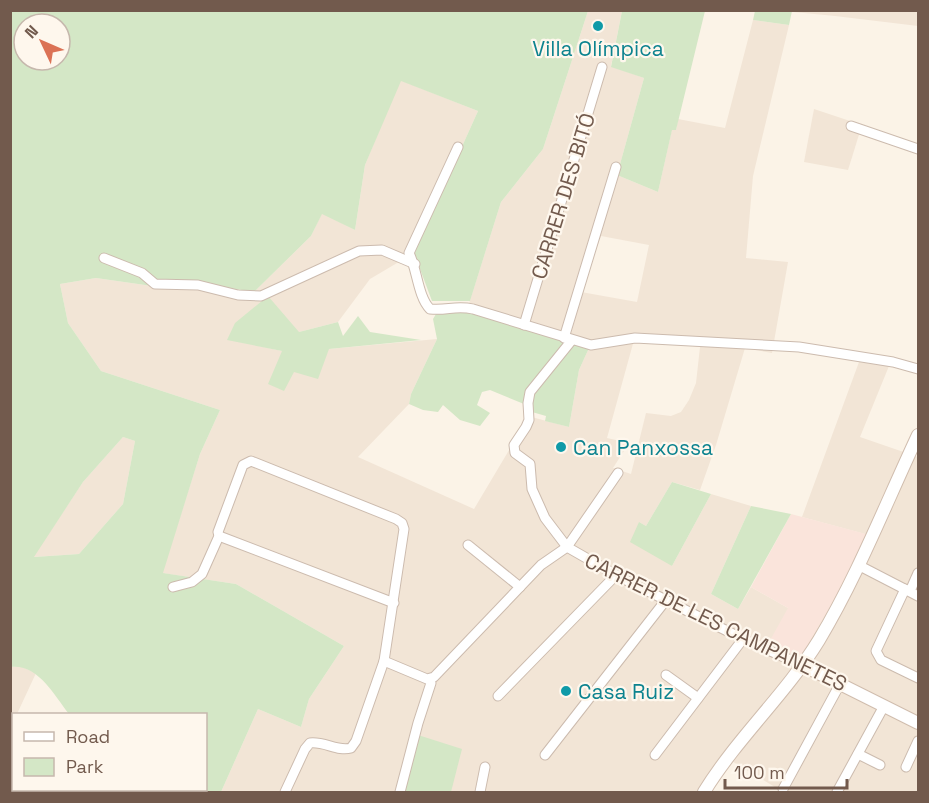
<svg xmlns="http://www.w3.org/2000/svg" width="929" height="803" viewBox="0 0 929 803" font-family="'Space Grotesk',sans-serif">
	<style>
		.residential { fill: #f2e5d6; fill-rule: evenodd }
		.commercial { fill: #fae4db }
		.green { fill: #d4e7c6; fill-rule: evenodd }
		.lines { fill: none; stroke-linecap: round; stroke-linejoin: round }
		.street-casing { stroke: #ccbbae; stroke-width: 11 }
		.secondary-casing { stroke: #d0bdae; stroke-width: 14 }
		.street { stroke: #fff; stroke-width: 9 }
		.secondary { stroke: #fff; stroke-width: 12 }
		.culture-dot { fill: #0f9aa8; stroke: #fef7ed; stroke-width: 2 }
		.labels { text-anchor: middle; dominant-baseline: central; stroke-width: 4.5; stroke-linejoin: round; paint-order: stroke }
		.culture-label { font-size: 21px; fill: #0d838f; stroke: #fef7ed; text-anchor: start }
		.street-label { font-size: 21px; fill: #725a4d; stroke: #fef7ed }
	</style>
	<rect width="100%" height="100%" fill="#fbf3e7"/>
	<g class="residential">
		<path d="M588,11H622L611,66L644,78L617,175L658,192L672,129L676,130L678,119L725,128L753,20L789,25L753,176L746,258L788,262L772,353L745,348L716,445L700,490L672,482L646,526L639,522L672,566L711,494L751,506L711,594L738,609L751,587L788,608L865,534L802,517L859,362L889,366L860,437L918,457V792H783L730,760L709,792H221L258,709L301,727L309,699L344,646L236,584L162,573L200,454L220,410L101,371L68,323L60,284L96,278L166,288L193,282L254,292L311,236L322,213L355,230L365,165L400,80L478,111L414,253L370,279L338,322L299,332L227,339L282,351L294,372L329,349L437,339L411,394L409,404L358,457L474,509L524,425V415L569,427L579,370L589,348L467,310L501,202L543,149ZM601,236L649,245L637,302L581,292ZM634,340L661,341L700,347L696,383L689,400L681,412L671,416L646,413L631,474L613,468L629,443L607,438Z"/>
		<path d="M783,11H918V26L835,16Z"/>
		<path d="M814,109L862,125L848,170L804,162Z"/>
		<path d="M123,437L135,441L123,504L79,554L33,557L83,482Z"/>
		<path d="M20,666L36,673L17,714H14L13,722L11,728V667Z"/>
	</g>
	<path class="commercial" d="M791,514L866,534L848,575L801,657L768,644L788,608L751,587Z"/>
	<g class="green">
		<path d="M10,11H588L543,149L501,202L470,301H432L414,253L478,111L401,81L365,165L355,230L322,214L311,236L254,292L193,282L166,288L96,278L60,284L68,323L101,371L220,410L200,454L163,573L236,584L344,646L309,699L301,727L258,709L221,792H73L69,790H206V714H69C54,695 38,664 11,667ZM24,24H60V60H24ZM123,437L135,441L123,504L79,554L34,557L83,482Z"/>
		<path d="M622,11H705L676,130H672L658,192L617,175L644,78L611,67Z"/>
		<path d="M755,11H792L789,25L753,20Z"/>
		<path d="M268,296L299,332L338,322L343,336L358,316L370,332L421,340L329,349L318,379L294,372L284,391L268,384L282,351L227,340L235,323Z"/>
		<path d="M459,309L566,341L524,404L490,390L482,392L477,405L490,413L480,426L460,420L443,405L438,412L423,410L409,404L411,394L437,339L433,319L436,314Z"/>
		<path d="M576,344L589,348L579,370L569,427L545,421L546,416L532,412C529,388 557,358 576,344Z"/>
		<path d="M672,482L711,494L672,566L630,542L639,522L646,526Z"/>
		<path d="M751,506L791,514L738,609L711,594Z"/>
		<path d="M418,735L462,749L451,792H404Z"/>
	</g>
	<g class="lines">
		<defs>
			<g id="street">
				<path d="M851,126L918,149"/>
				<path d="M458,147L409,253C417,269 418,297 430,309C447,311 455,305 473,309L591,345L635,338L799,347L893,362L918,369"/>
				<path d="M104,258L142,273L155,284L198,285L238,295L261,296L359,251L382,250L415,264"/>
				<path d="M524,325L602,67"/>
				<path d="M564,338L616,167"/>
				<path d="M572,340L530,392L528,403L529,420L526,427L514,445L515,453L530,464L532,489L545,518L567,547L616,575L743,639L802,665"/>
				<path d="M219,536L394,603"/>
				<path d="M468,545L520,587"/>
				<path d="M858,565L918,596"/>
				<path d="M173,587L192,582L202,574L219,536L218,532L243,465L251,461L396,519L402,523L404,529L384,661L356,741L351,748C338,752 324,741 310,743L305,749L285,792"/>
				<path d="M905,589L876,651L881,660L918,678"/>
				<path d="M910,591L918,573"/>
				<path d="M384,661L427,679L434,677L541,565L567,547L618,473"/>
				<path d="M666,675L698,698"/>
				<path d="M498,696L616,575"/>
				<path d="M858,754L880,765"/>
				<path d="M545,755L666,600"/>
				<path d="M655,755L743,639"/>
				<path d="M906,767L918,741"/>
				<path d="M783,789L840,684"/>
				<path d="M400,792L418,723L431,683L430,679"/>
				<path d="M480,792L485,767"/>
				<path d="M837,792L884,706"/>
			</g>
			<g id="secondary">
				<path d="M802,665L918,723"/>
				<path d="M704,792C737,738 786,694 819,640C858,575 886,503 918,435"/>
			</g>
		</defs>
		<use href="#street" class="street-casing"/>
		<use href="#secondary" class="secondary-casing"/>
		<use href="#street" class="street"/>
		<use href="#secondary" class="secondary"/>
	</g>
	<g class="culture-dot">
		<circle cx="598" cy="26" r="6"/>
		<circle cx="561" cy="447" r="6"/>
		<circle cx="566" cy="691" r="6"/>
	</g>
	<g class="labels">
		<g class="culture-label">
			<text x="598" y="48" text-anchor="middle">Villa Olímpica</text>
			<text x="573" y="447">Can Panxossa</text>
			<text x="578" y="691">Casa Ruiz</text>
		</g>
		<g class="street-label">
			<text transform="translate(563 196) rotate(-73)">CARRER DES BITÓ</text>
			<text transform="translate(716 622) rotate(26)">CARRER DE LES CAMPANETES</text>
		</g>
	</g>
	<rect width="929" height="803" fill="none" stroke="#725a4d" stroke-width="24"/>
	<rect x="12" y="713" width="195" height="78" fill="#fef7ed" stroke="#c6b8ad" stroke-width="1.5"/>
	<rect x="24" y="732" width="30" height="9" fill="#ffffff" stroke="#c6b8ad" stroke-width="1.5"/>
	<text x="66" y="743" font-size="18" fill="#725a4d">Road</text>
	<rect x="24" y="758" width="30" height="18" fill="#d4e7c6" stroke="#c6b8ad" stroke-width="1.5"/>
	<text x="66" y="773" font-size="18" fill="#725a4d">Park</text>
	<g transform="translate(42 42) rotate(314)"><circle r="28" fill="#fef7ed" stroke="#c6b8ad" stroke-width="1.5"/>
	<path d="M0-4.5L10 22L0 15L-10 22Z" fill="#db7255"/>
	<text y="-9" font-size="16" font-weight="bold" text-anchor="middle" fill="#725a4d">N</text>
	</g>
	<path d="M725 779v9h122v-9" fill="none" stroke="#725a4d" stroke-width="3"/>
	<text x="734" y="779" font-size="18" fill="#725a4d" stroke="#fef7ed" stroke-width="4.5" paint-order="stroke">100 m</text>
</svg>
